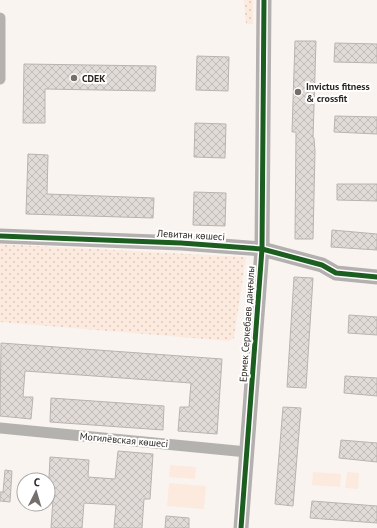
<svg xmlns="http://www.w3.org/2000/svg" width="377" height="528" viewBox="0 0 377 528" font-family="'PT Sans',sans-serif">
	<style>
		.grass { fill: url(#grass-dots) }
		.garden { fill: #fceade }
		.building { fill: url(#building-cross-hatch); stroke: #b9b4b0 }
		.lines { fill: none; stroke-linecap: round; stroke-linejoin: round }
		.street { stroke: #b4b2af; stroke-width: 11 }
		.secondary { stroke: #b4b0af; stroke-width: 15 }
		.cycleway-casing { stroke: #fff; stroke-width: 8 }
		.cycleway { stroke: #1b5e20; stroke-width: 5 }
		.poi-dot { fill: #756f6c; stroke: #fff; stroke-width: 1.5 }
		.labels { text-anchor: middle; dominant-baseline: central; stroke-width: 4; stroke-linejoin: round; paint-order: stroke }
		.poi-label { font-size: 10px; font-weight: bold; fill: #2e2825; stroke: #fff; text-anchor: start }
		.street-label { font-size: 10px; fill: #2e2825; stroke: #fff }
	</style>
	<defs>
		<pattern id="grass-dots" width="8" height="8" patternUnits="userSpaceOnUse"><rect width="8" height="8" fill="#fceade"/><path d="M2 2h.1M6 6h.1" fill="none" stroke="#d8c9be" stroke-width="1.8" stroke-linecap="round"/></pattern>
		<pattern id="building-cross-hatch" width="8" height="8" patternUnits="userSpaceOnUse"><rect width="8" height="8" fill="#e1dbd8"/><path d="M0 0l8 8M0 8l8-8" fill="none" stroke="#c1bcb9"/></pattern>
	</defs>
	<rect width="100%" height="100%" fill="#faf4f0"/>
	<g class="grass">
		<path d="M244,0H253V24H246Z"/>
		<path d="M0,244L246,257L234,338L229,341L0,322Z"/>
	</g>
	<g class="garden">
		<path d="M170,465L196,467L195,479L169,477Z"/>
		<path d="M313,472L341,474L340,487L312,485Z"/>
		<path d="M347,472L359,473L358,489L345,488Z"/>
		<path d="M169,483L206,486L204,509L167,506Z"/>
	</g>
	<g class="building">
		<path d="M295,41H316L313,138H314L315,151L313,239H295L296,132H292Z"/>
		<path d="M335,43L377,44V63L334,62Z"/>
		<path d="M197,56L229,57L228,91L196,90Z"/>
		<path d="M24,64L156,66L155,91L45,89V123H23Z"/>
		<path d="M335,116L377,117V134L334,132Z"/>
		<path d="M195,123L226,124L225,158L194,157Z"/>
		<path d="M28,154L48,155L47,194L154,198L153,218L26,214Z"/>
		<path d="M337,184H377V201L337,200Z"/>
		<path d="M194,192L226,193L225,226L193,225Z"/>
		<path d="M332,230L377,234V250L331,247Z"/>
		<path d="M294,277L313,278L306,388L287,387Z"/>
		<path d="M349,315L377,317V335L348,333Z"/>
		<path d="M1,343L222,359L217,434L178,431L180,407H189L191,383L25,371L23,397H33L31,419L0,416Z"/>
		<path d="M345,376L377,378V396L344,393Z"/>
		<path d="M51,398L164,406L163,430L50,422Z"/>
		<path d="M283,407L301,408L293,506L275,504Z"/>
		<path d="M341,440L377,443V462L339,458Z"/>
		<path d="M118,451L153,454L150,499H144L142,528H114L116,505L84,503L82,528H51L53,499L48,498L50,457L89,460L88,477L115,479Z"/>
		<path d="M5,470L12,471L10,502L0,501V492H3Z"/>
		<path d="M312,501L377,506V523L310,518Z"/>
		<path d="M166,516L189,518V528H165Z"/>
	</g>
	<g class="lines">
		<g class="street">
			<path d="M0,18V79"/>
			<path d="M0,428L247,452"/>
		</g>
		<g class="secondary">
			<path d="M0,236L181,243L262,249L322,265L336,273L377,277"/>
			<path d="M241,528L262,249L264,0"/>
		</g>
		<defs>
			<g id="cycleway">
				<path d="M0,236L181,243L262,249L322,265L336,273L377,277"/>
				<path d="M241,528L262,249L264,0"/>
			</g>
		</defs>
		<use href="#cycleway" class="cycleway-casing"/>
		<use href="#cycleway" class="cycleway"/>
	</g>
	<g class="poi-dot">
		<circle cx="74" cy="78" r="4"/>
		<circle cx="298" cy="92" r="4"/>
	</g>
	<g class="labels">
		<g class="poi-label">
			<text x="82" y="78">CDEK</text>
			<text x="306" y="86">Invictus fitness<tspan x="306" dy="12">&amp; crossfit</tspan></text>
		</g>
		<g class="street-label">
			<text transform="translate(191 235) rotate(3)">Левитан көшесі</text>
			<text transform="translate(247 324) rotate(-86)">Ермек Серкебаев даңғылы</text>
			<text transform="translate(124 440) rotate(5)">Могилёвская көшесі</text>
		</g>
	</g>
	<g transform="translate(36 492) rotate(5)"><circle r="19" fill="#ffffff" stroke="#aba9a8"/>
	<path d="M0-3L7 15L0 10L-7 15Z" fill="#756f6c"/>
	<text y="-6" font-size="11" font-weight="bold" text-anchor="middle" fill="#2e2825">С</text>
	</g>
</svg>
